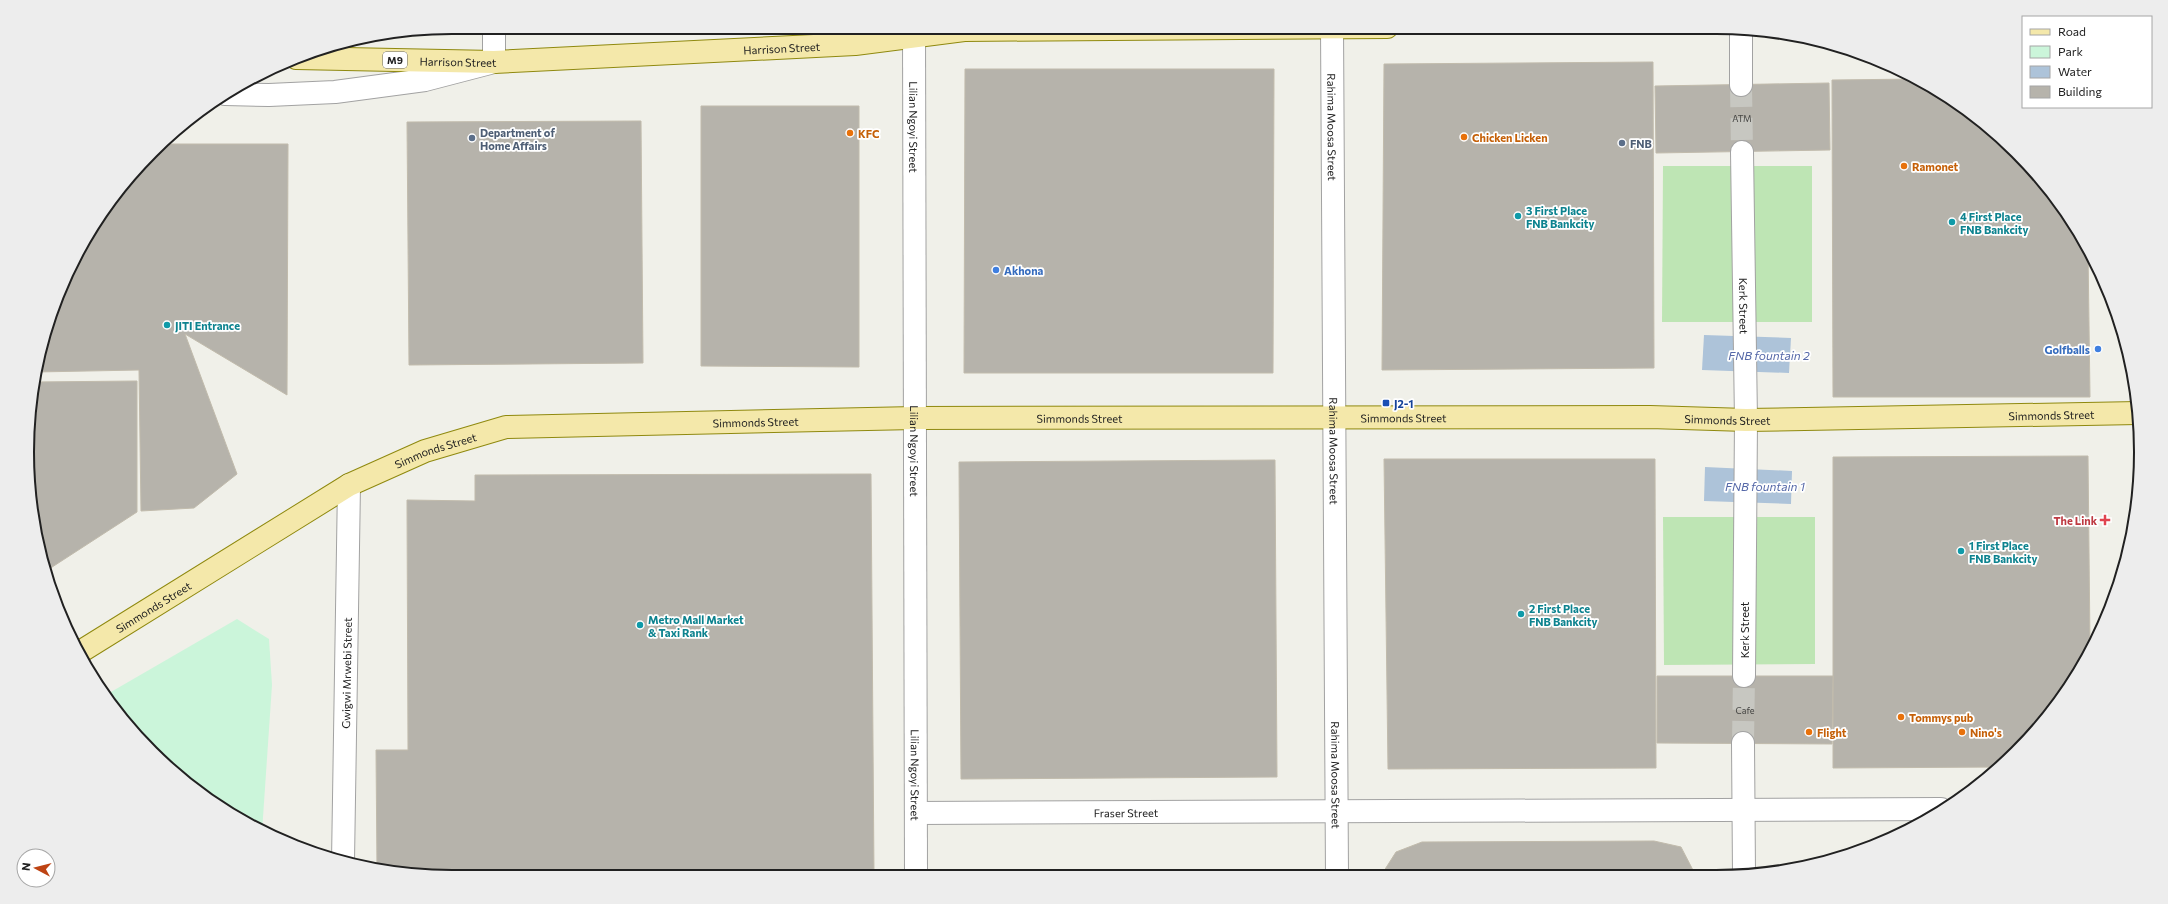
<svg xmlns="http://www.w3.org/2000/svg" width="2168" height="904" viewBox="0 0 2168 904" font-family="Commissioner,sans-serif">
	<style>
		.grass { fill: #bee5b4 }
		.park { fill: #cbf5da }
		.water { fill: #adc3d9 }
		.building { fill: #b6b3ab; stroke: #c1bbac }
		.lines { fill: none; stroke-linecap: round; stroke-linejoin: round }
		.minor-tunnel { stroke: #c7c7c1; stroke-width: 22; stroke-dasharray: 22 11; stroke-linecap: butt }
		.minor-casing { stroke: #a2a2a2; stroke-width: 24 }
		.major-casing { stroke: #8f890f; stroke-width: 24 }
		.minor { stroke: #fff; stroke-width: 22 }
		.major { stroke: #f4e8aa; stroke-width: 22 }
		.food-dot { fill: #e8710a; stroke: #fff; stroke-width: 1.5 }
		.service-dot { fill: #5c6f8a; stroke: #fff; stroke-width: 1.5 }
		.culture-dot { fill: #0f9aa8; stroke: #fff; stroke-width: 1.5 }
		.shop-dot { fill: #3f7fe0; stroke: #fff; stroke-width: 1.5 }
		.transit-dot { fill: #1a4fb4; stroke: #fff; stroke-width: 1.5 }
		.health-dot { fill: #e0444e; stroke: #fff; stroke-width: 1.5 }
		.labels { text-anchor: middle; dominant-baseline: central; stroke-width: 3.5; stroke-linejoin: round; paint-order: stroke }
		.number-label { font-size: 9px; fill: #464644 }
		.shield { fill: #fff; stroke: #646464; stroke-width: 1 }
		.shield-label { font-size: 10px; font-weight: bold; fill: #212121 }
		.street-label { font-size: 11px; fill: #212121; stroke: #fff }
		.service-label { font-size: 11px; font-weight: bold; fill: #4e5e75; stroke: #fff; text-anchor: start }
		.food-label { font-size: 11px; font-weight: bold; fill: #c56008; stroke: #fff; text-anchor: start }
		.culture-label { font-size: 11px; font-weight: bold; fill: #0d838f; stroke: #fff; text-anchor: start }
		.shop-label { font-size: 11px; font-weight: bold; fill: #366cbe; stroke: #fff; text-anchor: start }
		.transit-label { font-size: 11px; font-weight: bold; fill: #164399; stroke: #fff; text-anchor: start }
		.health-label { font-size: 11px; font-weight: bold; fill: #be3a42; stroke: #fff; text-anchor: end }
		.water-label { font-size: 12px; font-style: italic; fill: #5568a8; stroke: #fff }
		.rim { fill: none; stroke: #212121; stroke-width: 2 }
	</style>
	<rect width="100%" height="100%" fill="#f0f0e9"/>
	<g class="grass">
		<path d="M1663,166H1812V322H1662Z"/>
		<path d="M1663,517H1815V664L1664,665Z"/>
	</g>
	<path class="park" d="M237,619L269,639L272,685L262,832L193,789L133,732L104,696Z"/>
	<g class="water">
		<path d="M1704,335L1791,338L1789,373L1702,370Z"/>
		<path d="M1705,467L1792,471L1791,504L1704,501Z"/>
	</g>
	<g class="building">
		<path d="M1653,62L1654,368L1382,370L1384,64Z"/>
		<path d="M965,69H1274L1273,373H964Z"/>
		<path d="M1918,79L1928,84L1996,132L2053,193L2088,250L2090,397H1833L1832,80Z"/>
		<path d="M1829,83L1830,150L1656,153L1655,86Z"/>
		<path d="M701,106H859V367L701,366Z"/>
		<path d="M641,121L643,363L409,365L407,122Z"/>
		<path d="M160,144H288L287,395L185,334L237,474L194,508L141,511L139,370L36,372L50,315L84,240L132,172Z"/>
		<path d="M137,381V512L46,571L35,535L27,452L31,396L34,382Z"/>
		<path d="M2088,456L2090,645L2069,688L2000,767L1833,768V457Z"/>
		<path d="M1384,459H1655L1656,768L1388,769Z"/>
		<path d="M1275,460L1277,777L961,779L959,462Z"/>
		<path d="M871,474L874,876L452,877L396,873L377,869L376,750H408L407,500L475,501V475Z"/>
		<path d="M1657,676H1833L1832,744L1657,743Z"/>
		<path d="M1654,841L1681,847L1695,874H1382L1396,852L1422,842Z"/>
	</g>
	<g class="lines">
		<g class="minor-tunnel">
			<path d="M1741,85L1742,152"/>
			<path d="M1743,743L1744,676"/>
		</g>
		<defs>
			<g id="minor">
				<path id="s1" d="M914,27L916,876"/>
				<path id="s2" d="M1332,27L1337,875"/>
				<path d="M1741,29V85"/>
				<path d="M225,94L269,95L335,92L425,80L494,62V27"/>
				<path id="s3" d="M1742,152L1746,420L1744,676"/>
				<path d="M1743,743L1744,873"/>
				<path id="s4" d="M916,813L1941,809"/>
				<path id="s5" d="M343,861L349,485"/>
			</g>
			<g id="major">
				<path id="s6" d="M296,58L494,62L855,44L964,30L1387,27"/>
				<path id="s7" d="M80,652L349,485L425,451L506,427L915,418L1650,417L1746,420L2138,413"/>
			</g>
		</defs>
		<use href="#minor" class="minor-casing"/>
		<use href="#major" class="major-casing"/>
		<use href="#minor" class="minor"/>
		<use href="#major" class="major"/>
	</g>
	<g class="food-dot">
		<circle cx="850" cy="133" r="4"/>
		<circle cx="1464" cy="137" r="4"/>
		<circle cx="1904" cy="166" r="4"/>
		<circle cx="1901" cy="717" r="4"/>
		<circle cx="1809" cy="732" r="4"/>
		<circle cx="1962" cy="732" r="4"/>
	</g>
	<g class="service-dot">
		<circle cx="472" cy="138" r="4"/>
		<circle cx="1622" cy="143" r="4"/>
	</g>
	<g class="culture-dot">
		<circle cx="1518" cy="216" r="4"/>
		<circle cx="1952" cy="222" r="4"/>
		<circle cx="167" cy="325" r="4"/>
		<circle cx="1961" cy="551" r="4"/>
		<circle cx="1521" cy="614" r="4"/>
		<circle cx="640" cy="625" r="4"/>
	</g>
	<g class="shop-dot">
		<circle cx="996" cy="270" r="4"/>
		<circle cx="2098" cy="349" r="4"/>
	</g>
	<rect class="transit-dot" x="1382" y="399" width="8" height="8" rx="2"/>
	<path class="health-dot" d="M2103 514h4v4h4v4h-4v4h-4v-4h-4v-4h4z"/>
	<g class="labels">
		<g class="number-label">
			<text x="1742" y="118">ATM</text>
			<text x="1745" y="710">Cafe</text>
		</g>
		<rect class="shield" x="383" y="52" width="24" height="16" rx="3"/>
		<g class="shield-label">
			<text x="395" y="60">M9</text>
		</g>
		<g class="street-label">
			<text stroke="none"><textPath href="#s6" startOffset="486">Harrison Street</textPath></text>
			<text stroke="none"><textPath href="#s6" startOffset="162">Harrison Street</textPath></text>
			<text stroke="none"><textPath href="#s1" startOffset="100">Lilian Ngoyi Street</textPath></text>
			<text stroke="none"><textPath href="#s2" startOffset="100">Rahima Moosa Street</textPath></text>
			<text stroke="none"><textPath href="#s3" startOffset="154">Kerk Street</textPath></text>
			<text stroke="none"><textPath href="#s7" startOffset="2030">Simmonds Street</textPath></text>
			<text stroke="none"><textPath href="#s7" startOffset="1058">Simmonds Street</textPath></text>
			<text stroke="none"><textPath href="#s7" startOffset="1382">Simmonds Street</textPath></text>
			<text stroke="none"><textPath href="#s7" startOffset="1706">Simmonds Street</textPath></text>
			<text stroke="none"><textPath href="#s7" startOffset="734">Simmonds Street</textPath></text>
			<text stroke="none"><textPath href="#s7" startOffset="410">Simmonds Street</textPath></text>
			<text stroke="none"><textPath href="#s1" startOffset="424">Lilian Ngoyi Street</textPath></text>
			<text stroke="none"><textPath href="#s2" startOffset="424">Rahima Moosa Street</textPath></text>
			<text stroke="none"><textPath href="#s7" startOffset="86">Simmonds Street</textPath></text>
			<text transform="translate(1744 630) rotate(-90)">Kerk Street</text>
			<text stroke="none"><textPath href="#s5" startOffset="188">Gwigwi Mrwebi Street</textPath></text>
			<text stroke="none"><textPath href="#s1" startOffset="748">Lilian Ngoyi Street</textPath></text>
			<text stroke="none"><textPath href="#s2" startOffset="748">Rahima Moosa Street</textPath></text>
			<text stroke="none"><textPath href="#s4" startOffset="210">Fraser Street</textPath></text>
		</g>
		<g class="service-label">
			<text x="480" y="132">Department of<tspan x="480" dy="13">Home Affairs</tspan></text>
			<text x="1630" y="143">FNB</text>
		</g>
		<g class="food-label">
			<text x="858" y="133">KFC</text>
			<text x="1472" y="137">Chicken Licken</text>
			<text x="1912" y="166">Ramonet</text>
			<text x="1909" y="717">Tommys pub</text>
			<text x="1817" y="732">Flight</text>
			<text x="1970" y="732">Nino's</text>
		</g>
		<g class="culture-label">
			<text x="1526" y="210">3 First Place<tspan x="1526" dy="13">FNB Bankcity</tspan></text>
			<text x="1960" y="216">4 First Place<tspan x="1960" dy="13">FNB Bankcity</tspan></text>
			<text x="175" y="325">JITI Entrance</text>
			<text x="1969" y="545">1 First Place<tspan x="1969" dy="13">FNB Bankcity</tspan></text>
			<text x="1529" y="608">2 First Place<tspan x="1529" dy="13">FNB Bankcity</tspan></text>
			<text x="648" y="619">Metro Mall Market<tspan x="648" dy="13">&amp; Taxi Rank</tspan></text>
		</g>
		<g class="shop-label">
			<text x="1004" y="270">Akhona</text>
			<text x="2090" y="349" text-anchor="end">Golfballs</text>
		</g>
		<g class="transit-label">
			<text x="1394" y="403">J2-1</text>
		</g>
		<g class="health-label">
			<text x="2097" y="520">The Link</text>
		</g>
		<g class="water-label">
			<text x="1769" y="355">FNB fountain 2</text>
			<text x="1765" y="486">FNB fountain 1</text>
		</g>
	</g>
	<path d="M0 0H2168V904H0ZM452 34H1716A418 418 0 0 1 2134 452V452A418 418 0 0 1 1716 870H452A418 418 0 0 1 34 452V452A418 418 0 0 1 452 34Z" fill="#ededed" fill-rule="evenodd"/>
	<path class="rim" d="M452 34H1716A418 418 0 0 1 2134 452V452A418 418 0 0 1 1716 870H452A418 418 0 0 1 34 452V452A418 418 0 0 1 452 34Z"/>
	<rect x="2022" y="16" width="130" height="92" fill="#ffffff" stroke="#a6a6a6"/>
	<rect x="2030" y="29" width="20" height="6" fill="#f4e8aa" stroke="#a6a6a6"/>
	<text x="2058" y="36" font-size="12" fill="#212121">Road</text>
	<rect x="2030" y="46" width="20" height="12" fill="#cbf5da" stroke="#a6a6a6"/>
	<text x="2058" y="56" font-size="12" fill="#212121">Park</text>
	<rect x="2030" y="66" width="20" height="12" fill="#adc3d9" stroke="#a6a6a6"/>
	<text x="2058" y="76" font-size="12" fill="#212121">Water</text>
	<rect x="2030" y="86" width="20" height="12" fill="#b6b3ab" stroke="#a6a6a6"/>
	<text x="2058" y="96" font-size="12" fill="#212121">Building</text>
	<g transform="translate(36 868) rotate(277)"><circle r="19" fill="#ffffff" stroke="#a6a6a6"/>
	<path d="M0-3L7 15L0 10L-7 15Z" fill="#be4313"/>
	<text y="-6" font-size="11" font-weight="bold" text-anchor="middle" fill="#212121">N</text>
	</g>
</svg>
